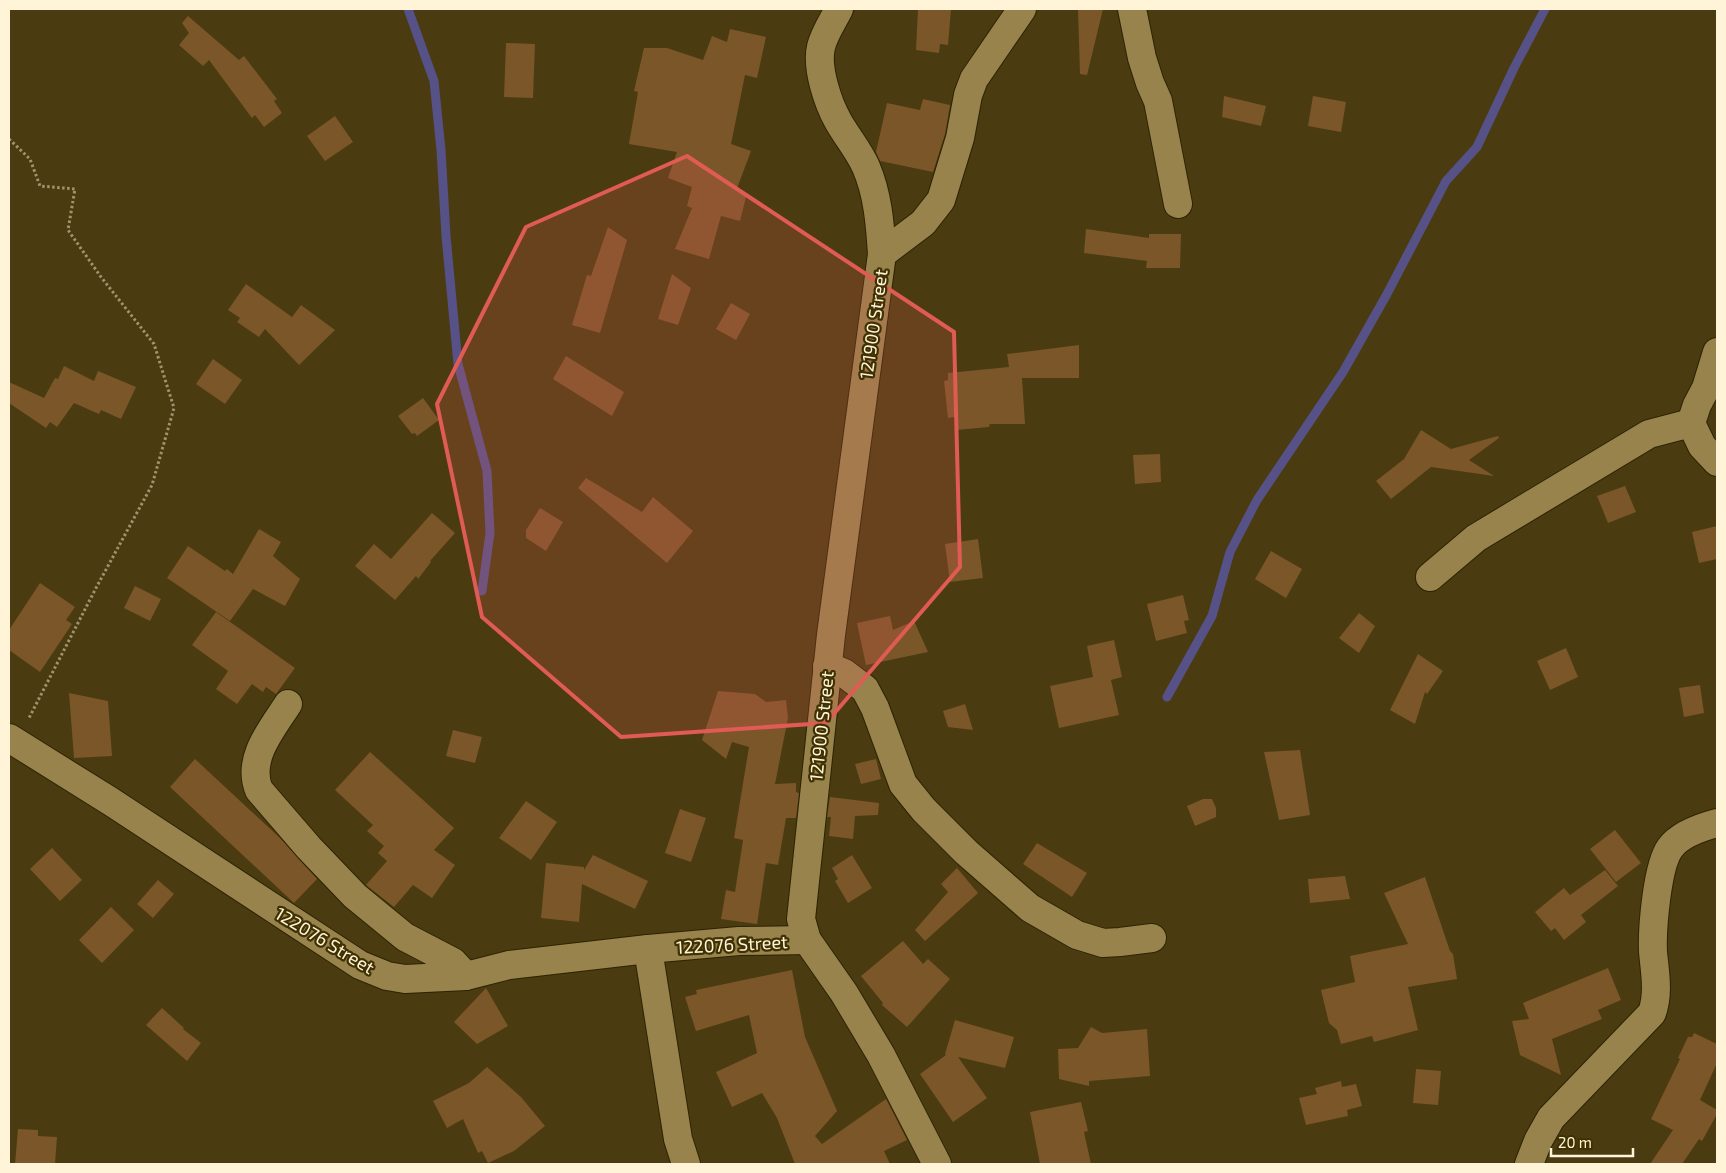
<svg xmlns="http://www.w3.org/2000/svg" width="1726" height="1173" viewBox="0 0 1726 1173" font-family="'Exo 2',sans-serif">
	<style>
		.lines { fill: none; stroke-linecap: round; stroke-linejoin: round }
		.stream { stroke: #565288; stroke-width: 9 }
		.building { fill: #7b5629 }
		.minor-casing { stroke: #2d2305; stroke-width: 30 }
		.path { stroke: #a0936f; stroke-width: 3; stroke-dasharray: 2.5 2.5; stroke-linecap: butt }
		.minor { stroke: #97834b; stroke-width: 28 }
		.marked { fill: #e05b54; fill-opacity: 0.2; stroke: #e05b54; stroke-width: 4; stroke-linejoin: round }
		.labels { text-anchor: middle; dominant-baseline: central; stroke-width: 4.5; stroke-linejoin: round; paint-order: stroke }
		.street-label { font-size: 18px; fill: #fff4d7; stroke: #403103 }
	</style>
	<rect width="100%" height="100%" fill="#4a3b10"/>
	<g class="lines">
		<g class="stream">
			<path d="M408,9L434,81L441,150L446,236L458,364L487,471L490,533L482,591"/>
			<path d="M1167,697L1212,616L1230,552L1257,500L1343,372L1387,294L1446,181L1477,147L1514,68L1545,9"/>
		</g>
	</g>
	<g class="building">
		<path d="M918,9H951L948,45L940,44L939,53L916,50Z"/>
		<path d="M1078,9H1103L1087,75L1080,74Z"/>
		<path d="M188,16L239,60L244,56L277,99L274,101L282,113L264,127L255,115L252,118L209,60L203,66L179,45L189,33L182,23Z"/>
		<path d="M730,29L766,37L757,78L745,75L731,144L751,151L736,191L747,193L740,221L721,216L709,259L675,249L692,208L687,206L692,187L668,178L677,152L629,144L638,92L634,91L644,48H667L703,60L712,36L727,42Z"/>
		<path d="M506,43L535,44L533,98L504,97Z"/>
		<path d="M1224,96L1266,106L1261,126L1222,117Z"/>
		<path d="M1313,96L1346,102L1341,132L1308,126Z"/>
		<path d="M923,99L950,105L945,134L933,172L880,161L876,152L887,103L920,110Z"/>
		<path d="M335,116L353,142L325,161L307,136Z"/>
		<path d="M608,227L627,240L600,333L572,325L587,275L591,276Z"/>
		<path d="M1086,229L1149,238V234H1181L1180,268H1146L1147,261L1084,253Z"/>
		<path d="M672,274L691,288L678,325L658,319Z"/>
		<path d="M246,284L292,317L301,305L335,330L299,365L265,329L259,337L237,322L240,318L228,310Z"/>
		<path d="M731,303L750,314L736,340L716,329Z"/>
		<path d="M1079,345V378H1022L1025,424H990L989,427L956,430L955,417L948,418L944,381L948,380V373L1009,367L1007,354Z"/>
		<path d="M566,356L624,392L612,416L553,379Z"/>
		<path d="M213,359L242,380L225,404L196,384Z"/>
		<path d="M64,366L94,381L98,371L136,387L121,419L101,410L99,414L74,403L57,427L50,422L46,428L9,403V382L44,398L55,378L58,379Z"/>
		<path d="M423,398L439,420L417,436L415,433L412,434L398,416Z"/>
		<path d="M1421,430L1451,449L1498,436L1499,438L1469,460L1494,476L1431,467L1391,499L1376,481L1404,459Z"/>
		<path d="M1160,454L1161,482L1135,484L1133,455Z"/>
		<path d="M586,478L642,512L653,497L693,531L667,563L578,488Z"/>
		<path d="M1625,486L1636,512L1608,523L1597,496Z"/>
		<path d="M540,508L563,522L546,551L526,538V530Z"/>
		<path d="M432,513L455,533L430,561L431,562L418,579L416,576L395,600L355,566L374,544L391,559Z"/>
		<path d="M1717,526V559L1699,563L1692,532Z"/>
		<path d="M259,529L281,542L273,556L300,579L285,606L253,589L230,621L167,578L188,546L225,571L227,569L233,574Z"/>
		<path d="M978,539L983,578L950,582L945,544Z"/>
		<path d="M1271,551L1302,569L1286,598L1255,579Z"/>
		<path d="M40,583L75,607L66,620L72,624L40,672L9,650V630Z"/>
		<path d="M135,586L161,599L150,621L124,608Z"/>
		<path d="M1183,595L1189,620L1184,621L1187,633L1156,641L1147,604Z"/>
		<path d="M216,612L295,668L276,694L266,687L263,692L252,684L237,704L216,689L228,671L192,645Z"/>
		<path d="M1359,613L1375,626L1359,653L1339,638Z"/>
		<path d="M890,616L893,630L914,621L928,652L866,665L857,623Z"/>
		<path d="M1114,640L1122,677L1111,680L1119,715L1059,728L1050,686L1093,677L1087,646Z"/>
		<path d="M1566,648L1578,677L1550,690L1537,661Z"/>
		<path d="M1418,654L1443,671L1427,694L1425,692L1415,724L1390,710Z"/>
		<path d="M1700,685L1704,713L1684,717L1679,688Z"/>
		<path d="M718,691L755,694L766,702L786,700L788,718L775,784L796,783V792L799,793L796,818H786L778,865L766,863L757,924L721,919L726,890L735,892L743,840L734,838L749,747L732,742L726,759L702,740Z"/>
		<path d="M69,693L108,701L112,756L74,758Z"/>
		<path d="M965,704L973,730L948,727L943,711Z"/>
		<path d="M453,730L482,737L475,763L446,756Z"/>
		<path d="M1300,750L1310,815L1279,820L1264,752Z"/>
		<path d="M370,752L454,828L434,850L455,865L432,898L413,885L394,907L366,885L387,861L378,853L384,846L367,831L373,825L335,790Z"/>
		<path d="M195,759L279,837L317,879L294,903L170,787Z"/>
		<path d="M876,759L881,779L861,784L855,764Z"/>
		<path d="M830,797L879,803L878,815L855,816L853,839L829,836L831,817H827Z"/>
		<path d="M1203,799H1212L1216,808V817L1195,826L1187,806Z"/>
		<path d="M526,801L557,822L531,860L499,838Z"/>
		<path d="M680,809L706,818L691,862L665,853Z"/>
		<path d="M1615,830L1641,863L1616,882L1590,849Z"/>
		<path d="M1037,843L1087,873L1072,897L1023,864Z"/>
		<path d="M52,848L82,880L60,901L30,869Z"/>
		<path d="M593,855L648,881L635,909L582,884L579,922L541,918L546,863L584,867V870Z"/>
		<path d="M852,855L872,888L848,903L835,881L838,879L832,868Z"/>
		<path d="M957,868L978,893L925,941L915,930L948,892L941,884Z"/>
		<path d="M1605,870L1618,886L1581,915L1586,922L1564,940L1555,928L1551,931L1535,912L1564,888L1570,895Z"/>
		<path d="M1345,876L1350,899L1310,903L1308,879Z"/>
		<path d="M1425,877L1450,951L1453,954L1457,979L1408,987L1418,1030L1374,1042L1372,1036L1341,1044L1337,1030L1329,1023L1321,990L1355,982L1350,956L1408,944L1384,893Z"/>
		<path d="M158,880L174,894L153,918L137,904Z"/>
		<path d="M111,907L134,930L102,963L79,940Z"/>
		<path d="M903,941L923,964L928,959L950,979L907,1027L882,1005L883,1003L861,976Z"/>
		<path d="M1608,968L1621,1000L1598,1010L1602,1019L1552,1039L1561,1075L1520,1055L1512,1021L1529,1019L1523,1003Z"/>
		<path d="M792,970L805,1037L837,1111L815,1136L822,1144L886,1099L907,1140L884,1151L890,1164H795L777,1118L762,1093L732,1107L716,1072L757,1053L749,1015L696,1031L685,997L697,994L696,990Z"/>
		<path d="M486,988L508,1026L477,1044L454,1022Z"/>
		<path d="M162,1008L184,1028L183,1029L201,1043L187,1061L146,1025Z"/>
		<path d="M955,1020L1014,1037L1005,1068L958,1057L987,1098L953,1122L920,1074L946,1055L945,1054Z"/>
		<path d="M1091,1027L1102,1033L1147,1029L1150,1076L1089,1081V1086L1059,1079L1058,1049L1078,1048Z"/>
		<path d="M1694,1033L1717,1044V1063L1700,1100L1717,1110V1114L1702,1141L1699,1139L1682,1164H1650L1673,1130L1651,1119L1680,1059L1678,1058L1688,1037H1692Z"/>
		<path d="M487,1067L521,1097L545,1126L514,1151L488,1163L482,1151L478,1153L463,1119L447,1128L433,1101L469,1083Z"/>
		<path d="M1416,1069L1441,1071L1438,1105L1413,1103Z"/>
		<path d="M1341,1081L1342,1087L1356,1084L1362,1106L1347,1110L1348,1116L1306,1125L1299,1098L1317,1094L1315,1088Z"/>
		<path d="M1081,1102L1088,1131L1084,1132L1091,1164H1040L1030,1112Z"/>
		<path d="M18,1129L38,1130V1136L57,1137L55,1164H15Z"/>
	</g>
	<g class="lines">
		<defs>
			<g id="minor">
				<path d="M839,9C833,21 824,34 821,47C816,68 828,103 838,121C847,137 859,151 866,167C878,195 880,224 882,254L831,635L801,919L807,940L844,993L881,1055L937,1164"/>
				<path d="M1132,9L1142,58L1150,83L1158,101L1178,204"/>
				<path d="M882,254L923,223L941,200L960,138L968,95L974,79L1022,9"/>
				<path d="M1691,423L1697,405L1706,388L1717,352"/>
				<path d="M1430,577L1476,538L1649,434L1691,423L1702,446L1717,462"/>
				<path d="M827,666L844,673L865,689L875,708L903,784L924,810L966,852L1030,908L1077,935L1103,943L1120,942L1152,938"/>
				<path d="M288,704C272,729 246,759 259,790L309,848L355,896L405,937L453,962L466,976"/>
				<path d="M9,738L110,801L360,965L387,976L405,979L466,976L509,965L648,949L739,941L807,940"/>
				<path d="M648,949L678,1139L686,1164"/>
				<path d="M1529,1164L1538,1141L1551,1118L1652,1013C1659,993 1655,973 1653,952C1652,929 1657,866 1670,848C1680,834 1702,827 1717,823"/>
			</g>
		</defs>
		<use href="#minor" class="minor-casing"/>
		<path class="path" d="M9,139L30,159L40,186L75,189L68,230L101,277L154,344L174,408L152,485L96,588L29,718"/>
		<use href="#minor" class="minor"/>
	</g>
	<path class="marked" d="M687,156L954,332L960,567L826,723L621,737L482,617L437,404L526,227Z"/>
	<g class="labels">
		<g class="street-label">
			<text transform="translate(873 324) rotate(-82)">121900 Street</text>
			<text transform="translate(821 726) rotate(-84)">121900 Street</text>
			<text transform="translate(325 940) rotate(31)">122076 Street</text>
			<text transform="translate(732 944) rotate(-3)">122076 Street</text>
		</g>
	</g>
	<rect width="1726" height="1173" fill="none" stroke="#fff4d7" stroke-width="20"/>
	<path d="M1551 1148v8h82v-8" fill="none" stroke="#fff4d7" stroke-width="2.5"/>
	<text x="1558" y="1148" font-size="15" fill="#fff4d7" stroke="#403103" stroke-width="4" paint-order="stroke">20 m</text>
</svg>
